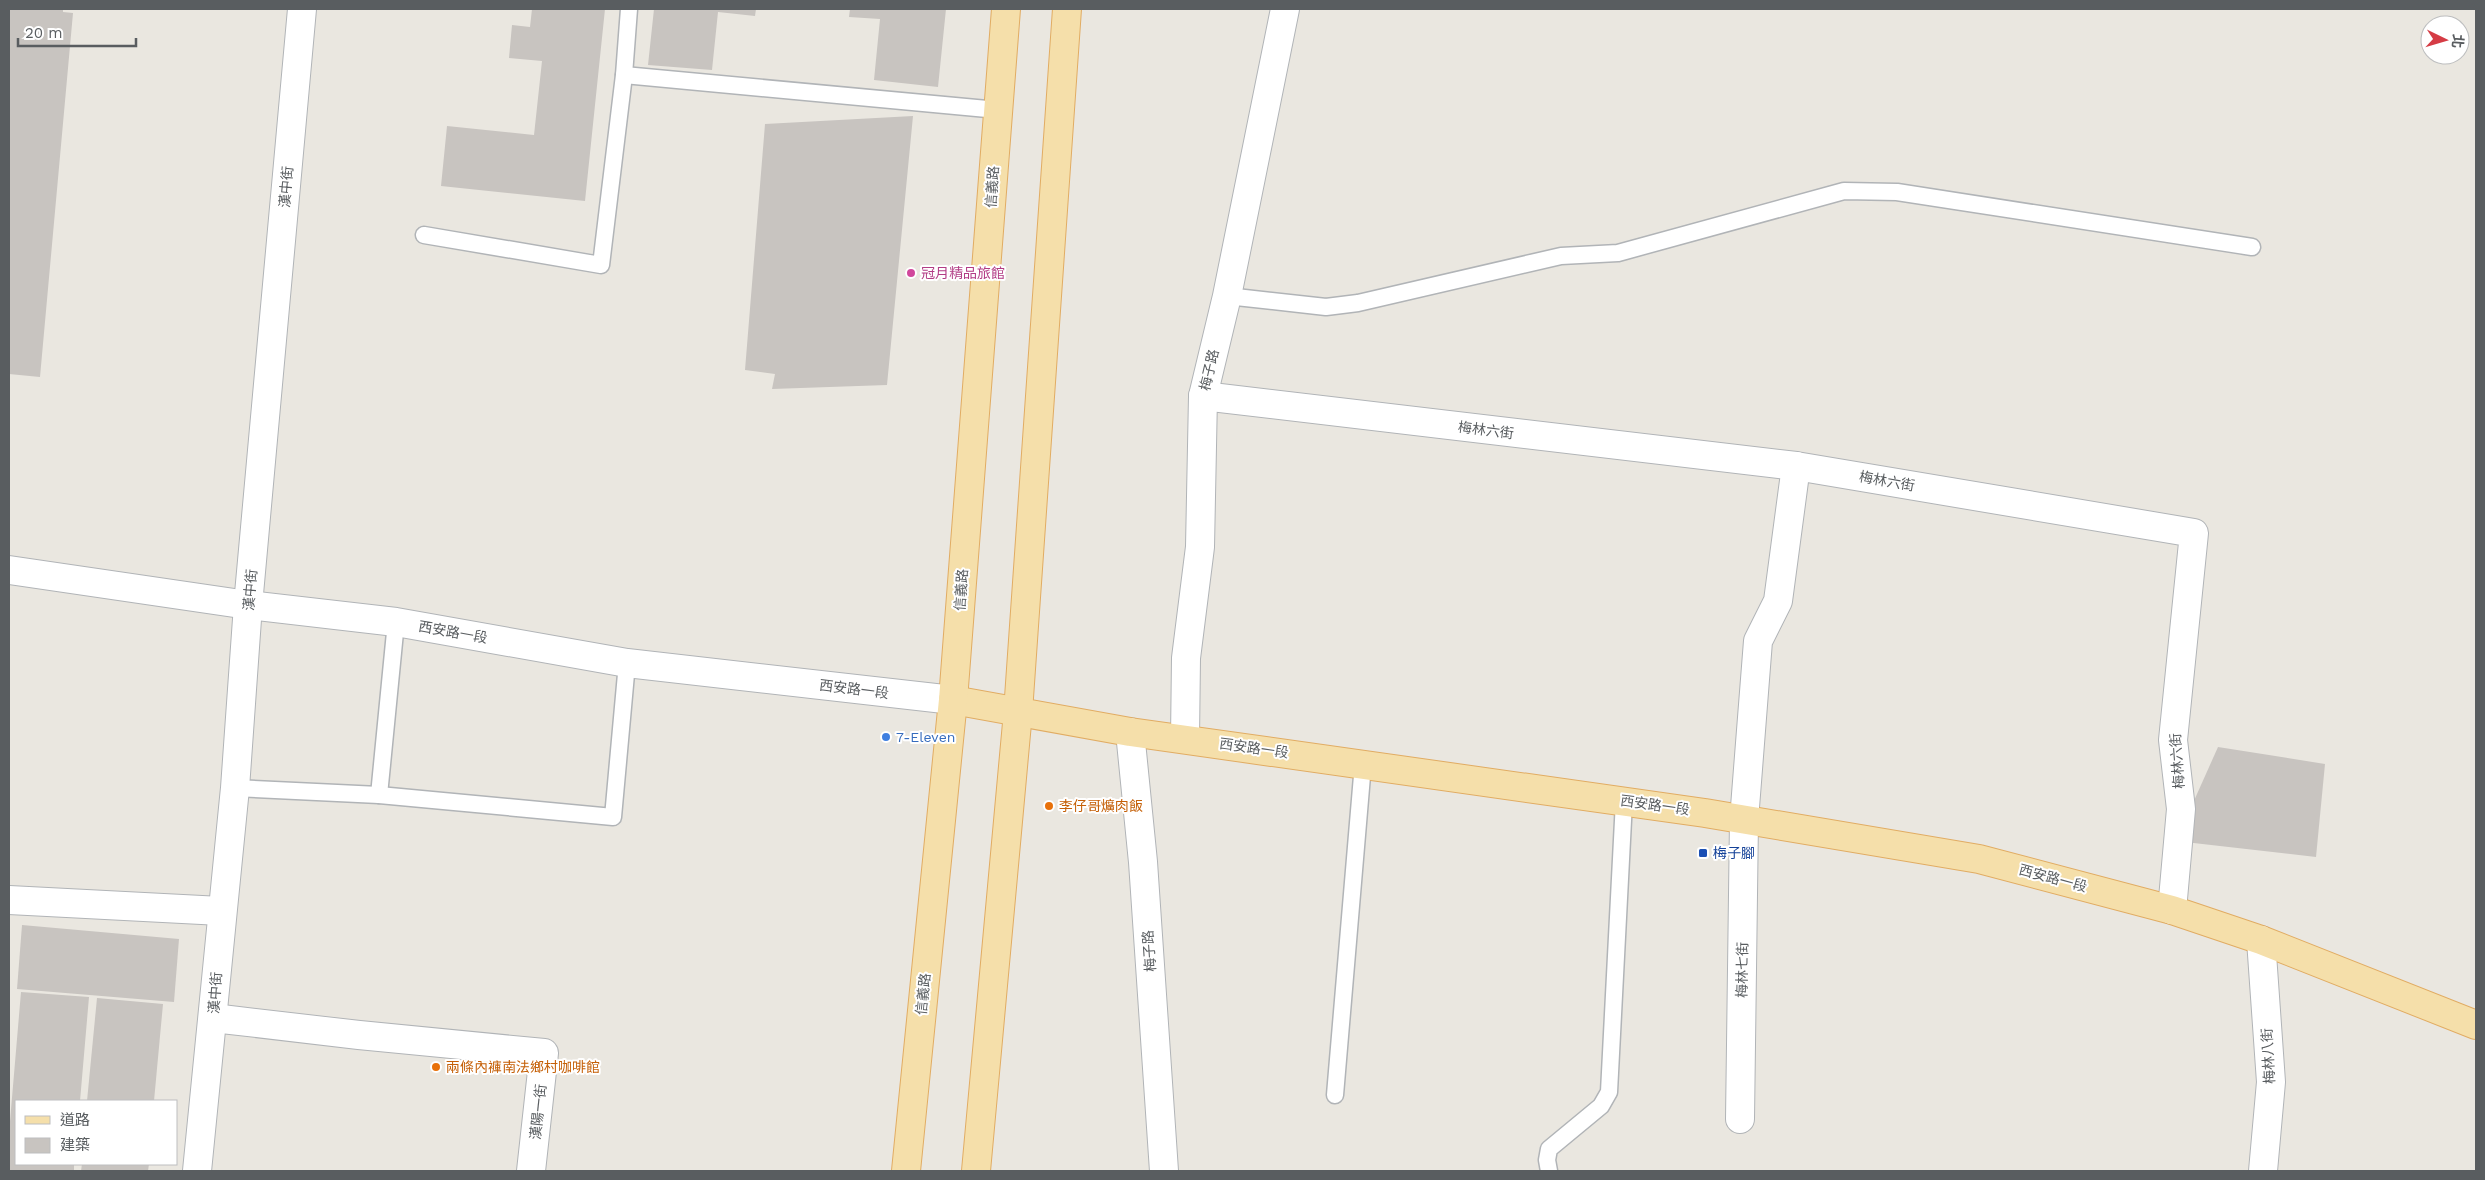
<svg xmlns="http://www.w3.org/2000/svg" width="2485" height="1180" viewBox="0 0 2485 1180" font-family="'Work Sans','Noto Sans TC',sans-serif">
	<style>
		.building { fill: #c8c4c0 }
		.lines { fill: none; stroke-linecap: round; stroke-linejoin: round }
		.lane-casing { stroke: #b1b4b7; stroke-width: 19 }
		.street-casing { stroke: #b1b4b7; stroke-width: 30 }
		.primary-casing { stroke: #e1ac63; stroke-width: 30 }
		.lane { stroke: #fff; stroke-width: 16 }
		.street { stroke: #fff; stroke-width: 28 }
		.primary { stroke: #f5dfaa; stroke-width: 28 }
		.hotel-dot { fill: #d1479c; stroke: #fff; stroke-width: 2 }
		.shop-dot { fill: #3f7fe0; stroke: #fff; stroke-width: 2 }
		.food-dot { fill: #e8710a; stroke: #fff; stroke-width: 2 }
		.transit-dot { fill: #1a4fb4; stroke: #fff; stroke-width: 2 }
		.labels { text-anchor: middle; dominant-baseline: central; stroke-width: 4; stroke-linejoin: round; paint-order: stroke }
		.street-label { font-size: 14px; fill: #595d60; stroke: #fff }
		.hotel-label { font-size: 14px; fill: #b23c85; stroke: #fff; text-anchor: start }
		.shop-label { font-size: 14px; fill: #366cbe; stroke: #fff; text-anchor: start }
		.food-label { font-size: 14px; fill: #c56008; stroke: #fff; text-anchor: start }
		.transit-label { font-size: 14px; fill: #164399; stroke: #fff; text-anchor: start }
	</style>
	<rect width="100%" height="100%" fill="#eae7e0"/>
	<g class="building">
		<path d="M9,9H63V12L73,13L40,377L9,374Z"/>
		<path d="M532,9H605L585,201L441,186L447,126L534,135L542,61L509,58L512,25L530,27Z"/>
		<path d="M654,9H756L755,16L718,12L712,70L648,65Z"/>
		<path d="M850,9H946L938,87L874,80L880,19L849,17Z"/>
		<path d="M913,116L887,385L772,389L775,374L745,370L765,124Z"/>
		<path d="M2218,747L2325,764L2316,857L2176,841Z"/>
		<path d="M22,925L179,939L174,1002L17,989Z"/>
		<path d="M21,992L89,997L80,1101H16V1164H74V1171H9V1133Z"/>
		<path d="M97,998L163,1004L154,1101H87Z"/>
		<path d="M82,1164H149L148,1171H81Z"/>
	</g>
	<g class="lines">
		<defs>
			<g id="lane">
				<path d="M624,75L998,110"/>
				<path d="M424,235L601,265L624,75L629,9"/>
				<path d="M1227,296L1326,307L1358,303L1561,256L1618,253L1844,191L1897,192L2252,247"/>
				<path d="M235,788L379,795L613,817L627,663"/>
				<path d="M379,795L396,622"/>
				<path d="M1335,1095L1363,764"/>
				<path d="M1549,1171L1547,1160L1549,1149L1601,1106L1609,1092L1624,801"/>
			</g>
			<g id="street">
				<path d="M1203,396L1796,466L2194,533L2173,740L2181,809L2172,910"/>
				<path d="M9,570L248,605L396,622L627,663L953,700"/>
				<path d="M1130,732L1143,862L1164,1171"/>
				<path d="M1185,738L1186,658L1200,547L1203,396L1227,296L1285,9"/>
				<path d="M9,900L221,911"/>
				<path d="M2261,940L2271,1082L2263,1171"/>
				<path d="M213,1018L359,1035L544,1053L531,1171"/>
				<path d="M1740,1119L1744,820L1758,641L1778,601L1796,466"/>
				<path d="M197,1171L235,788L248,605L302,9"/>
			</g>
			<g id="primary">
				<path d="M953,700L1130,732L1705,813L1979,859L2172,910L2261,940L2476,1025"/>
				<path d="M906,1171L953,700L1006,9"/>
				<path d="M976,1171L1018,712L1067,9"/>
			</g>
		</defs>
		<use href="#lane" class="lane-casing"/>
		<use href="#street" class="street-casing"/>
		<use href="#primary" class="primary-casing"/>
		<use href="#lane" class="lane"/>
		<use href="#street" class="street"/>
		<use href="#primary" class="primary"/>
	</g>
	<circle class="hotel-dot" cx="911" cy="273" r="5"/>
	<circle class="shop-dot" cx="886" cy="737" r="5"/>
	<g class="food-dot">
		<circle cx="1049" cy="806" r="5"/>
		<circle cx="436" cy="1067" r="5"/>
	</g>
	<rect class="transit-dot" x="1698" y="848" width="10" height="10" rx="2.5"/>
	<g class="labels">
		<g class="street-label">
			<text transform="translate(286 187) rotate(-85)">漢中街</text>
			<text transform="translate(992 187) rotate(-86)">信義路</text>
			<text transform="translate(1209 370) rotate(-77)">梅子路</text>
			<text transform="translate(1486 430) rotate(7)">梅林六街</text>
			<text transform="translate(1887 481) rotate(10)">梅林六街</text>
			<text transform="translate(250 590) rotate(-85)">漢中街</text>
			<text transform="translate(961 590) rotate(-86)">信義路</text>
			<text transform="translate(453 632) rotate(10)">西安路一段</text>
			<text transform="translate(854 689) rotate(7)">西安路一段</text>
			<text transform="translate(1254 748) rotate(8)">西安路一段</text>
			<text transform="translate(2177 761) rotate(-94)">梅林六街</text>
			<text transform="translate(1655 805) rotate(8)">西安路一段</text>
			<text transform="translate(2053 878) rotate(15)">西安路一段</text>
			<text transform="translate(1149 951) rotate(-94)">梅子路</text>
			<text transform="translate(1742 970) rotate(-89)">梅林七街</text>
			<text transform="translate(215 993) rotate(-86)">漢中街</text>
			<text transform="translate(923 994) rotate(-84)">信義路</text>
			<text transform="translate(2268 1056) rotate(-93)">梅林八街</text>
			<text transform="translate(538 1112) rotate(-84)">漢陽一街</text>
		</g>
		<g class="hotel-label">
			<text x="921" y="273">冠月精品旅館</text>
		</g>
		<g class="shop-label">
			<text x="896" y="737">7-Eleven</text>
		</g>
		<g class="food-label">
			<text x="1059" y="806">李仔哥爌肉飯</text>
			<text x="446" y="1067">兩條內褲南法鄉村咖啡館</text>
		</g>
		<g class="transit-label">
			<text x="1713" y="853">梅子腳</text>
		</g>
	</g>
	<rect width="2485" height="1180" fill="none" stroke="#595d60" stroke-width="20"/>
	<rect x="15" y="1100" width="162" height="65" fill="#ffffff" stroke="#bdbebf"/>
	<rect x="25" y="1116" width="25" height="8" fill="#f5dfaa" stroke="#bdbebf"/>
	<text x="60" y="1125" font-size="15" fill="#595d60">道路</text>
	<rect x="25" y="1138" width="25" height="15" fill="#c8c4c0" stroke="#bdbebf"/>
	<text x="60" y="1150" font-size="15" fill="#595d60">建築</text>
	<g transform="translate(2445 40) rotate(95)"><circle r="24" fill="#ffffff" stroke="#bdbebf"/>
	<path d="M0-4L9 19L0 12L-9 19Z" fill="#d53c45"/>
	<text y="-8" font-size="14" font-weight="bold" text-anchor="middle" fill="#595d60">北</text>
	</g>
	<path d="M18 38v8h118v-8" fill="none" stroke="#595d60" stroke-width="2.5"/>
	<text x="25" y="38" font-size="15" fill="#595d60" stroke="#ffffff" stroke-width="4" paint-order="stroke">20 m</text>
</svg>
